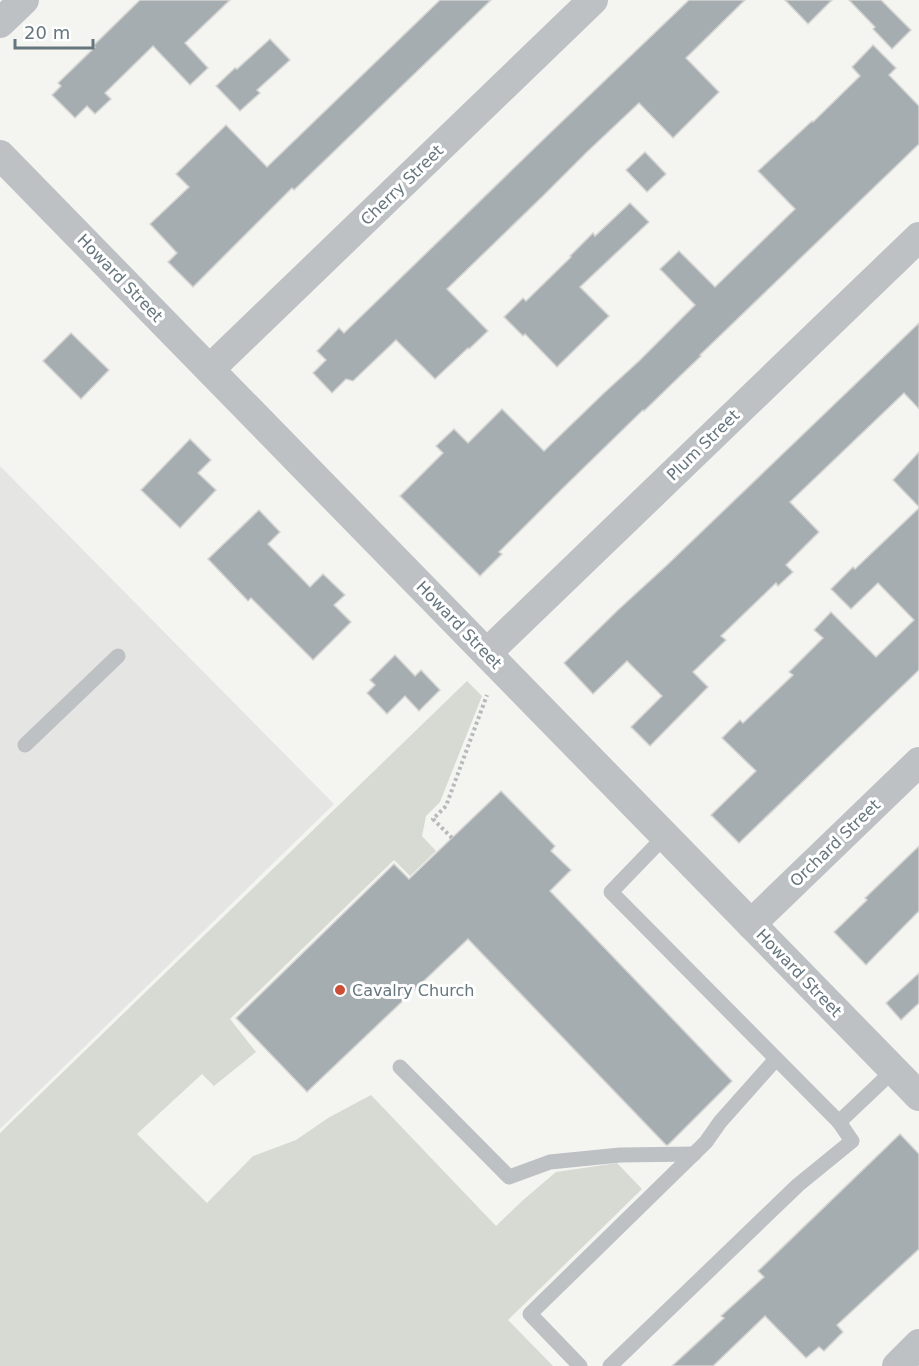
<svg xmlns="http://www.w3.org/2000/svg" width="919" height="1366" viewBox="0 0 919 1366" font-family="'DejaVu Sans',sans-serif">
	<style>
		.built { fill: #e5e5e4 }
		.green { fill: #d6dad2 }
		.building { fill: #a5adb0; stroke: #d5d5d3; stroke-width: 1.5 }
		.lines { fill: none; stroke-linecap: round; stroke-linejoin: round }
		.path { stroke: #b7babc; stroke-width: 4; stroke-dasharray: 3 3; stroke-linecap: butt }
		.service { stroke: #bdc1c4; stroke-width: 15 }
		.minor { stroke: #bdc1c4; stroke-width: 30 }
		.poi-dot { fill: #ce4d36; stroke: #fff; stroke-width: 2 }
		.labels { text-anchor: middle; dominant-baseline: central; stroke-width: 6; stroke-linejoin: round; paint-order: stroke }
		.street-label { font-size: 16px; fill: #66767e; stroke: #fff }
		.poi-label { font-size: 16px; fill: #66767e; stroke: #fff; text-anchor: start }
	</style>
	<rect width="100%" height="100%" fill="#f4f4f1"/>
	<path class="built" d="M0,466L334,804L0,1129Z"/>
	<path class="green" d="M467,681L482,696L440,802L426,816L422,836L436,851L410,876L394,860L230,1019L256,1052L214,1086L202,1074L137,1134L207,1203L253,1156L296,1140L328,1118L371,1095L496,1226L522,1201L556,1172L617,1163L642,1189L508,1320L553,1366H0V1133Z"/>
	<g class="building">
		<path d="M140,0H230L185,43L208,68L190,85L153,46L105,93L111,99L95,114L87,106L75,118L52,95L61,86L58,83L95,47L94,45Z"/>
		<path d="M440,0H491L294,190L292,188L193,287L168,262L177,253L150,224L189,187L176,174L226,125L267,167Z"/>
		<path d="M689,0H745L686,58L719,92L673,138L639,103L588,151L544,195L447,289L488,331L469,349L468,348L435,379L396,340L353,381L346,379L332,393L313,373L326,360L317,351L339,328L344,333L549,134Z"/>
		<path d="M785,0H832L808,24Z"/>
		<path d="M849,0H881L911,30L892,49L873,29L875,27Z"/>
		<path d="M270,39L290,60L257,90L260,93L240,111L216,86L235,68L237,69Z"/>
		<path d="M873,45L896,68L889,75L919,106V144L700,355L701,356L678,378L644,411L643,410L564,487L499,552L502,554L480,576L400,496L443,453L436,446L454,429L468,443L502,409L544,451L604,393L639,361L695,305L660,269L679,251L715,287L795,209L758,171L812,121L813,122L860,76L852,67Z"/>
		<path d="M645,152L666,174L647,192L626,170Z"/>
		<path d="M630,203L649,222L580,287L609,316L557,367L525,334L523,336L504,317L523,298L526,301L571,257L570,256L593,233L595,236Z"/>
		<path d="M919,323V409L904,393L790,502L819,532L786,565L793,572L778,586L776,583L721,636L726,640L693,672L708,687L650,746L631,727L662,696L627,661L593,694L564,663L618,610L666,566Z"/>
		<path d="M71,333L109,370L81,399L43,361Z"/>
		<path d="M190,439L211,460L198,473L216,490L180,528L141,490Z"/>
		<path d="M919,452V507L893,480Z"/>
		<path d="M919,508V670L739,843L711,815L756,771L722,738L740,720L743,723L793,675L789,672L823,638L814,630L831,612L876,657L914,620L878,583L851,609L831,589L853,567L855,569Z"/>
		<path d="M259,510L280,532L268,544L310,587L323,574L345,595L334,605L351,622L313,660L251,598L248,601L208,559Z"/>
		<path d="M395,655L415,676L421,670L440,690L419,711L405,696L387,714L367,693L375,685L370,680Z"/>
		<path d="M501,791L555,846L551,851L571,870L550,891L732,1081L668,1145H666L468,939L307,1092L236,1018L394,864L409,879Z"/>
		<path d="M919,846V911L866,965L834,932L867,900L865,898Z"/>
		<path d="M919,973V1003L901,1020L886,1003Z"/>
		<path d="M900,1134L919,1154V1249L837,1325L843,1332L824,1351L819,1347L806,1358L765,1316L713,1366H672L724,1318L721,1316L764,1277L758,1271Z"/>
	</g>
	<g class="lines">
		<path class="path" d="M452,838L433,819L446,806L487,695"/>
		<g class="service">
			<path d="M25,745L118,656"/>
			<path d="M400,1067L509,1177L550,1162L620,1155L694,1154"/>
			<path d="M839,1122L894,1070"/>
			<path d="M580,1366L530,1314L706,1142L720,1122L776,1059"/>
			<path d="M610,1366L798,1185L852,1141L839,1122L611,892L665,836"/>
		</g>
		<g class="minor">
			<path d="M0,23L24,0"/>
			<path d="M0,155L919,1096"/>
			<path d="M210,369L593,0"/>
			<path d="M487,653L919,237"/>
			<path d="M751,924L919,762"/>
			<path d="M897,1366L919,1344"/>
		</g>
	</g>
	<circle class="poi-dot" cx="340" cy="990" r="6"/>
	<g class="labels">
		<g class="street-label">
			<text transform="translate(402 185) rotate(-44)">Cherry Street</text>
			<text transform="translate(120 278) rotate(46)">Howard Street</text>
			<text transform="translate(703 445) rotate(-44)">Plum Street</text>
			<text transform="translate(459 625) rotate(46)">Howard Street</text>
			<text transform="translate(835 843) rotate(-44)">Orchard Street</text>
			<text transform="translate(799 973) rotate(46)">Howard Street</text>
		</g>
		<g class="poi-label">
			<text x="352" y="990">Cavalry Church</text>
		</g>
	</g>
	<path d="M15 39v9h78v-9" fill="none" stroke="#66767e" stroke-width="3"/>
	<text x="24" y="39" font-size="18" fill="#66767e" stroke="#ffffff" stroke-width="4.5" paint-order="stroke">20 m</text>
</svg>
